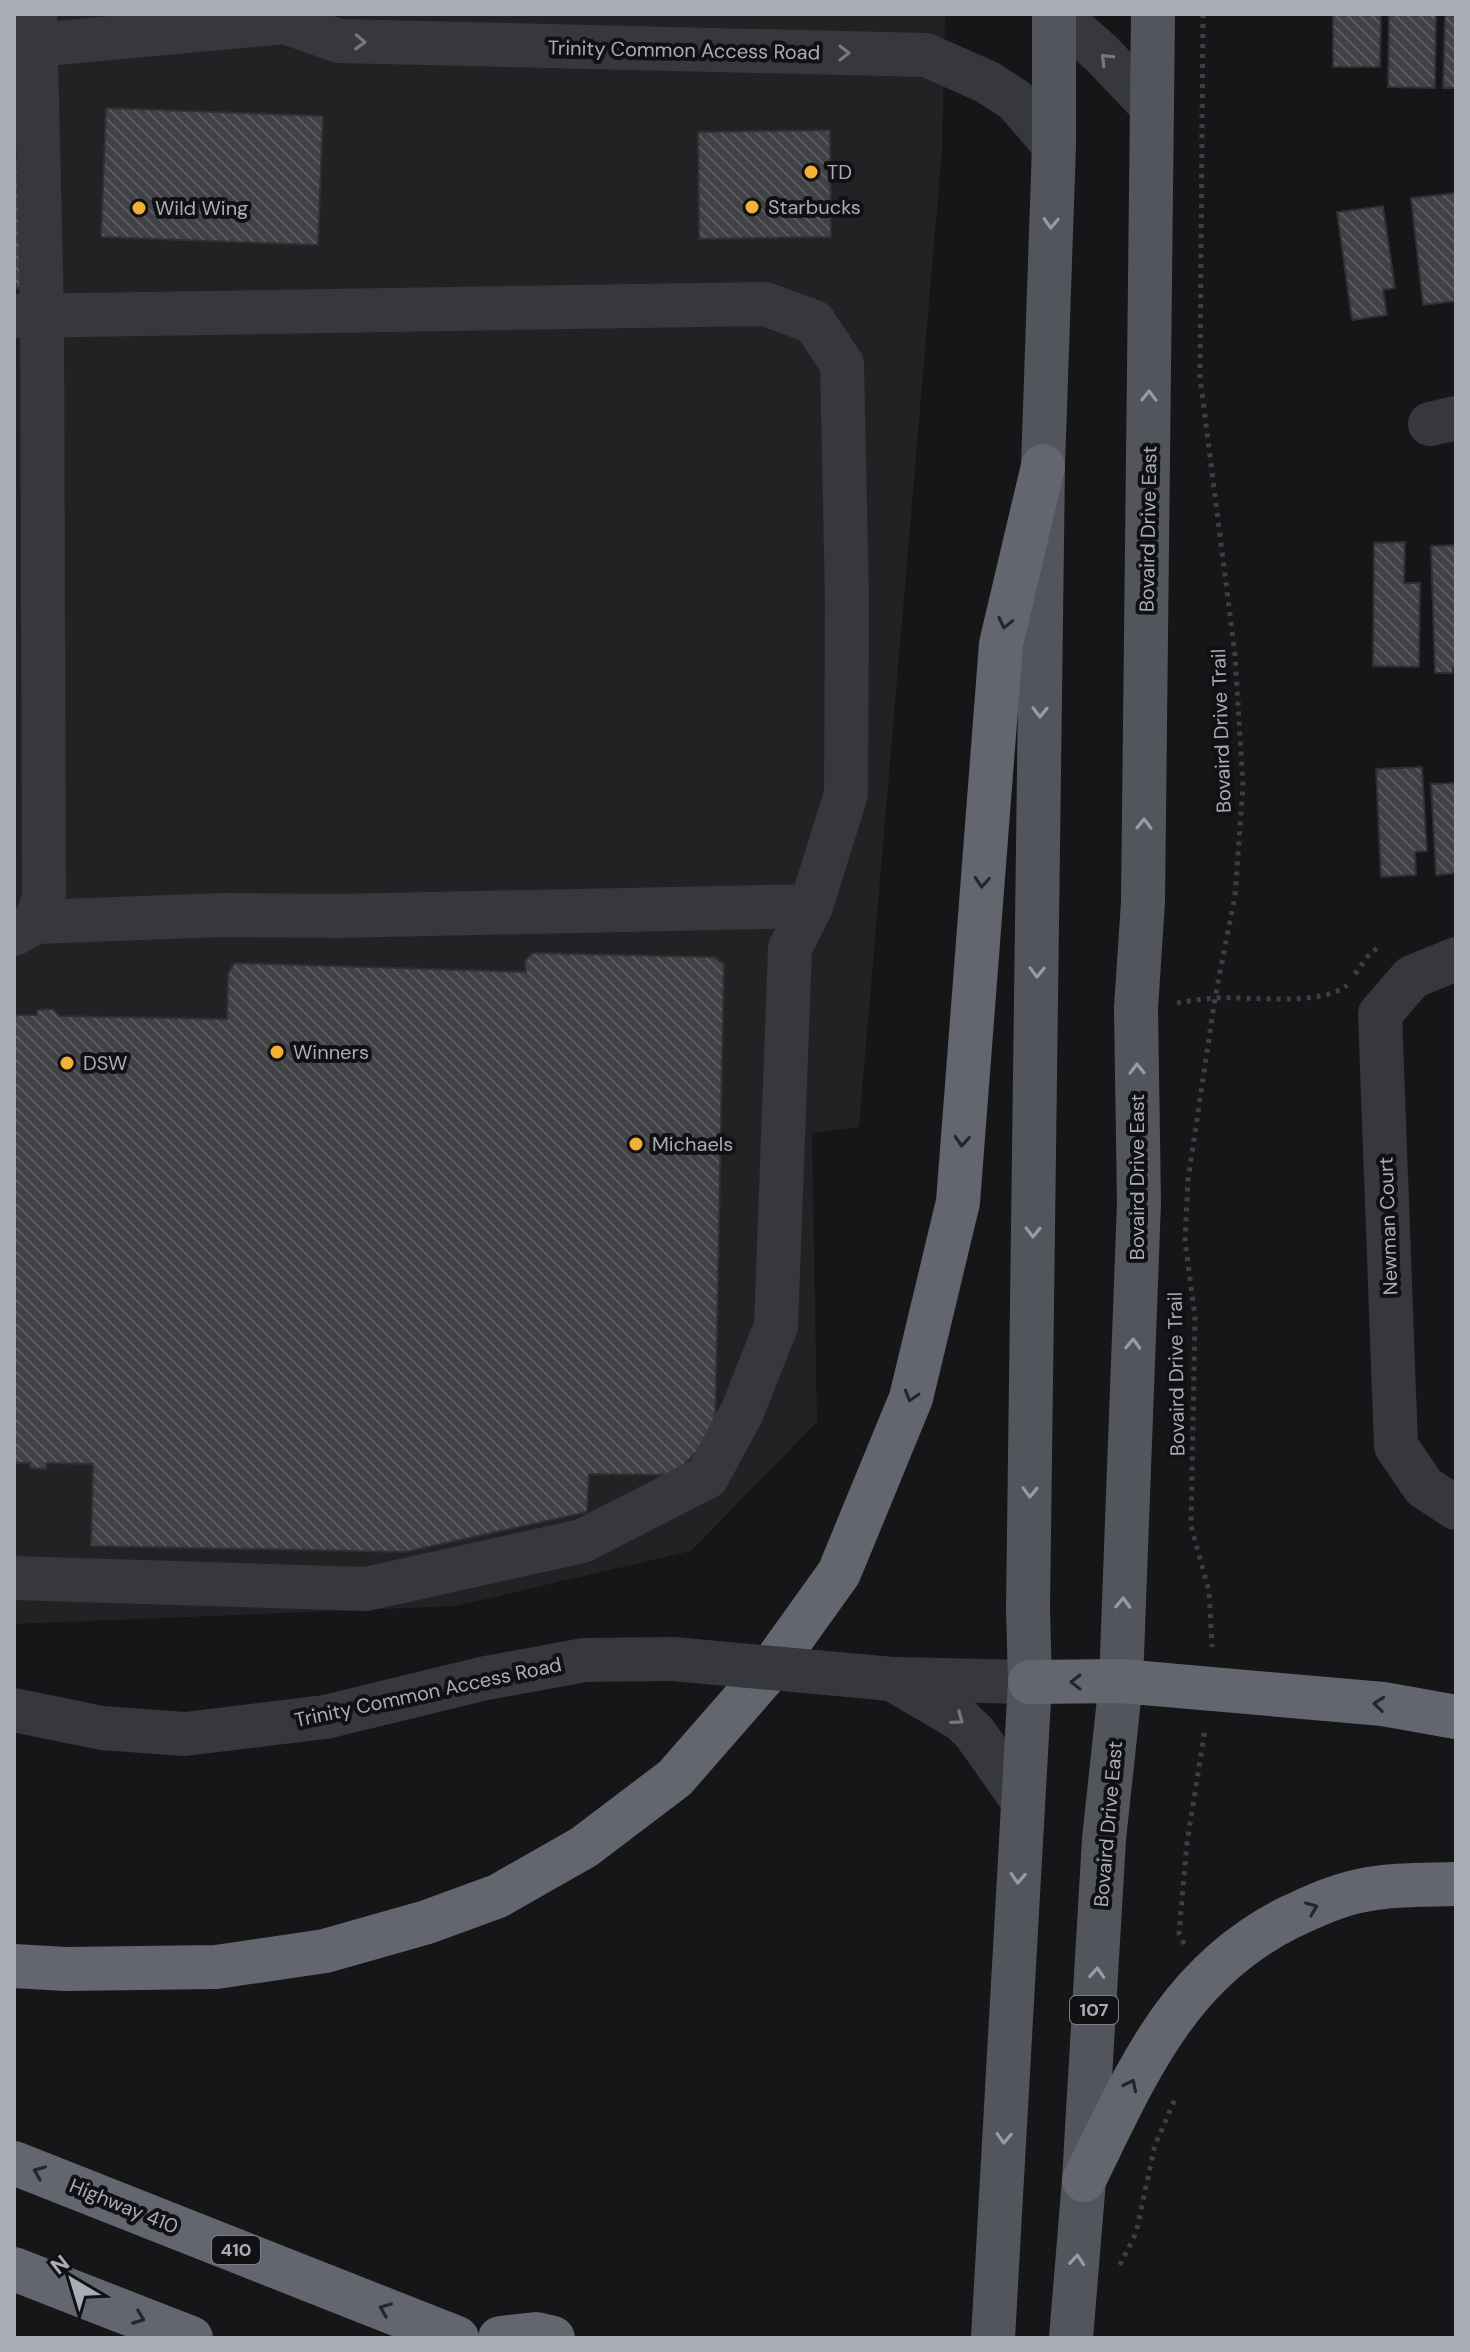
<svg xmlns="http://www.w3.org/2000/svg" width="1470" height="2352" viewBox="0 0 1470 2352" font-family="'DM Sans',sans-serif">
	<style>
		.built { fill: #222225 }
		.building { fill: url(#building-back-hatch); stroke: #303034; stroke-width: 2 }
		.lines { fill: none; stroke-linecap: round; stroke-linejoin: round }
		.path { stroke: #3d3f44; stroke-width: 5; stroke-dasharray: 4 6; stroke-linecap: butt }
		.minor { stroke: #37383d; stroke-width: 44 }
		.major { stroke: #53555c; stroke-width: 44 }
		.highway { stroke: #63666e; stroke-width: 44 }
		.minor-bridge { stroke: #37383d; stroke-width: 44 }
		.oneway { stroke: #757881 }
		.oneway2 { stroke: #979ba6 }
		.oneway3 { stroke: #26262a }
		.poi-dot { fill: #f2b134; stroke: #111113; stroke-width: 3 }
		.labels { text-anchor: middle; dominant-baseline: central; stroke-width: 8; stroke-linejoin: round; paint-order: stroke }
		.shield { fill: #111113; stroke: #7b7e86; stroke-width: 2 }
		.shield-label { font-size: 18px; font-weight: bold; fill: #a8adb8 }
		.street-label { font-size: 20px; fill: #a8adb8; stroke: #111113 }
		.poi-label { font-size: 20px; fill: #a8adb8; stroke: #111113; text-anchor: start }
	</style>
	<defs>
		<pattern id="building-back-hatch" width="6" height="6" patternUnits="userSpaceOnUse" patternTransform="scale(2)"><rect width="6" height="6" fill="#404145"/><path d="M-1 5l2 2M0 0l6 6M5-1l2 2" fill="none" stroke="#595a5e"/></pattern>
	</defs>
	<rect width="100%" height="100%" fill="#161618"/>
	<path class="built" d="M14,14H945L942,150L859,1127L812,1133L817,1422L691,1551L456,1606L14,1624Z"/>
	<g class="building">
		<path d="M1333,14H1381L1380,67H1333Z"/>
		<path d="M1389,14H1436L1435,88L1388,87Z"/>
		<path d="M1445,14H1456V88H1443Z"/>
		<path d="M106,108L323,116L318,245L101,237Z"/>
		<path d="M830,130L831,237L699,239L698,132Z"/>
		<path d="M14,159H29L24,288H14Z"/>
		<path d="M1456,193V301L1423,305L1411,198Z"/>
		<path d="M1383,206L1395,288L1383,290L1387,315L1352,320L1337,212Z"/>
		<path d="M1405,542L1404,583H1420L1419,667L1373,666L1374,543Z"/>
		<path d="M1456,545V668H1453L1452,673H1435L1431,546Z"/>
		<path d="M1422,767L1427,851L1415,852L1416,875L1381,877L1376,769Z"/>
		<path d="M1456,783V873L1436,875L1431,784Z"/>
		<path d="M532,953L714,957L724,964L715,1433L674,1475L589,1474L587,1512L405,1552L91,1546L93,1464L47,1463L46,1469L30,1468V1463H14V1015H37V1010L53,1009L59,1016L227,1019L228,974L234,963L526,972L525,961Z"/>
	</g>
	<g class="lines">
		<g class="path">
			<path d="M1203,14L1200,377L1235,655L1243,786L1235,896L1215,998L1188,1180L1185,1241L1195,1317L1191,1526L1209,1591L1212,1647"/>
			<path d="M1355,974L1370,953L1381,946"/>
			<path d="M1177,1003C1189,1001 1202,999 1215,998C1247,996 1323,1007 1347,985"/>
			<path d="M1184,1944L1179,1933L1187,1843L1205,1729"/>
			<path d="M1120,2265L1136,2233L1155,2145L1176,2097"/>
		</g>
		<g class="minor">
			<path d="M35,14L42,314L44,897L36,922"/>
			<path d="M1057,14L1103,55L1152,107"/>
			<path d="M285,22L339,41L926,55L987,82L1015,100L1054,145"/>
			<path d="M14,47L285,22L313,14"/>
			<path d="M14,316L765,304L814,322L842,364L847,599L846,794L811,906L338,916L222,915L36,922L14,934"/>
			<path d="M1430,424L1456,418"/>
			<path d="M1456,959L1412,977L1380,1014L1396,1446L1424,1487L1456,1508"/>
			<path d="M14,1578L366,1589L582,1541L707,1477L742,1412L776,1326L790,948L811,906"/>
			<path d="M892,1679L960,1719L974,1732L1022,1800"/>
			<path d="M897,1679L1030,1682"/>
			<path d="M14,1710L102,1728L185,1734L325,1717L481,1679L584,1660L673,1659"/>
		</g>
		<g class="major">
			<path d="M993,2338L1030,1682L1028,1609L1043,466L1054,145V14"/>
			<path d="M1071,2338L1084,2180L1104,1839L1121,1681L1139,1203L1136,1008L1143,902L1153,14"/>
		</g>
		<g class="highway">
			<path d="M1030,1682L1121,1681L1383,1704L1456,1717"/>
			<path d="M14,1966L66,1969L216,1967L325,1951L427,1922L498,1896L584,1847L675,1778L771,1668L839,1573L911,1398L958,1202L1001,644L1043,466"/>
			<path d="M14,2163L457,2338"/>
			<path d="M1084,2180C1137,2073 1177,1973 1290,1917C1312,1907 1335,1896 1359,1891C1390,1884 1424,1885 1456,1884"/>
			<path d="M14,2269L191,2338"/>
			<path d="M500,2338L536,2334L553,2338"/>
		</g>
		<path class="minor-bridge" d="M673,1659L892,1679"/>
	</g>
	<defs><path id="oneway-chevron" d="M-2-3.5L2.5 0L-2 3.5" fill="none" stroke-width="1.6" stroke-linecap="round" stroke-linejoin="round" transform="scale(2)"/></defs>
	<g class="oneway">
		<use href="#oneway-chevron" transform="translate(360 42) rotate(2)"/>
		<use href="#oneway-chevron" transform="translate(844 53) rotate(1)"/>
		<use href="#oneway-chevron" transform="translate(1106 59) rotate(-135)"/>
		<use href="#oneway-chevron" transform="translate(958 1719) rotate(36)"/>
	</g>
	<g class="oneway2">
		<use href="#oneway-chevron" transform="translate(1051 223) rotate(92)"/>
		<use href="#oneway-chevron" transform="translate(1149 396) rotate(-89)"/>
		<use href="#oneway-chevron" transform="translate(1040 712) rotate(91)"/>
		<use href="#oneway-chevron" transform="translate(1144 824) rotate(-89)"/>
		<use href="#oneway-chevron" transform="translate(1037 972) rotate(91)"/>
		<use href="#oneway-chevron" transform="translate(1137 1069) rotate(-91)"/>
		<use href="#oneway-chevron" transform="translate(1033 1232) rotate(91)"/>
		<use href="#oneway-chevron" transform="translate(1133 1344) rotate(-88)"/>
		<use href="#oneway-chevron" transform="translate(1030 1492) rotate(91)"/>
		<use href="#oneway-chevron" transform="translate(1123 1603) rotate(-88)"/>
		<use href="#oneway-chevron" transform="translate(1018 1878) rotate(93)"/>
		<use href="#oneway-chevron" transform="translate(1097 1973) rotate(-87)"/>
		<use href="#oneway-chevron" transform="translate(1004 2138) rotate(93)"/>
		<use href="#oneway-chevron" transform="translate(1077 2260) rotate(-85)"/>
	</g>
	<g class="oneway3">
		<use href="#oneway-chevron" transform="translate(1005 623) rotate(103)"/>
		<use href="#oneway-chevron" transform="translate(982 882) rotate(94)"/>
		<use href="#oneway-chevron" transform="translate(962 1141) rotate(94)"/>
		<use href="#oneway-chevron" transform="translate(911 1396) rotate(107)"/>
		<use href="#oneway-chevron" transform="translate(1076 1682) rotate(180)"/>
		<use href="#oneway-chevron" transform="translate(1379 1704) rotate(-174)"/>
		<use href="#oneway-chevron" transform="translate(1312 1908) rotate(-22)"/>
		<use href="#oneway-chevron" transform="translate(1131 2085) rotate(-64)"/>
		<use href="#oneway-chevron" transform="translate(39 2172) rotate(-158)"/>
		<use href="#oneway-chevron" transform="translate(385 2309) rotate(-158)"/>
		<use href="#oneway-chevron" transform="translate(139 2318) rotate(21)"/>
	</g>
	<g class="poi-dot">
		<circle cx="811" cy="172" r="8"/>
		<circle cx="752" cy="207" r="8"/>
		<circle cx="139" cy="208" r="8"/>
		<circle cx="277" cy="1052" r="8"/>
		<circle cx="67" cy="1063" r="8"/>
		<circle cx="636" cy="1144" r="8"/>
	</g>
	<g class="labels">
		<g class="shield">
			<rect x="1070" y="1996" width="48" height="28" rx="6"/>
			<rect x="212" y="2236" width="48" height="28" rx="6"/>
		</g>
		<g class="shield-label">
			<text x="1094" y="2010">107</text>
			<text x="236" y="2250">410</text>
		</g>
		<g class="street-label">
			<text transform="translate(684 50) rotate(1)">Trinity Common Access Road</text>
			<text transform="translate(1148 529) rotate(-89)">Bovaird Drive East</text>
			<text transform="translate(1221 731) rotate(-92)">Bovaird Drive Trail</text>
			<text transform="translate(1137 1177) rotate(-90)">Bovaird Drive East</text>
			<text transform="translate(1388 1226) rotate(-92)">Newman Court</text>
			<text transform="translate(1176 1374) rotate(-91)">Bovaird Drive Trail</text>
			<text transform="translate(428 1692) rotate(-12)">Trinity Common Access Road</text>
			<text transform="translate(1108 1824) rotate(-85)">Bovaird Drive East</text>
			<text transform="translate(124 2206) rotate(22)">Highway 410</text>
		</g>
		<g class="poi-label">
			<text x="827" y="172">TD</text>
			<text x="768" y="207">Starbucks</text>
			<text x="155" y="208">Wild Wing</text>
			<text x="293" y="1052">Winners</text>
			<text x="83" y="1063">DSW</text>
			<text x="652" y="1144">Michaels</text>
		</g>
	</g>
	<rect width="1470" height="2352" fill="none" stroke="#a8adb8" stroke-width="32"/>
	<g transform="translate(72 2280) rotate(322)" stroke="#111113" stroke-width="6" paint-order="stroke">
	<path d="M0-6L14 30L0 20L-14 30Z" fill="#a8adb8"/>
	<text y="-12" font-size="22" font-weight="bold" text-anchor="middle" fill="#a8adb8">N</text>
	</g>
</svg>
